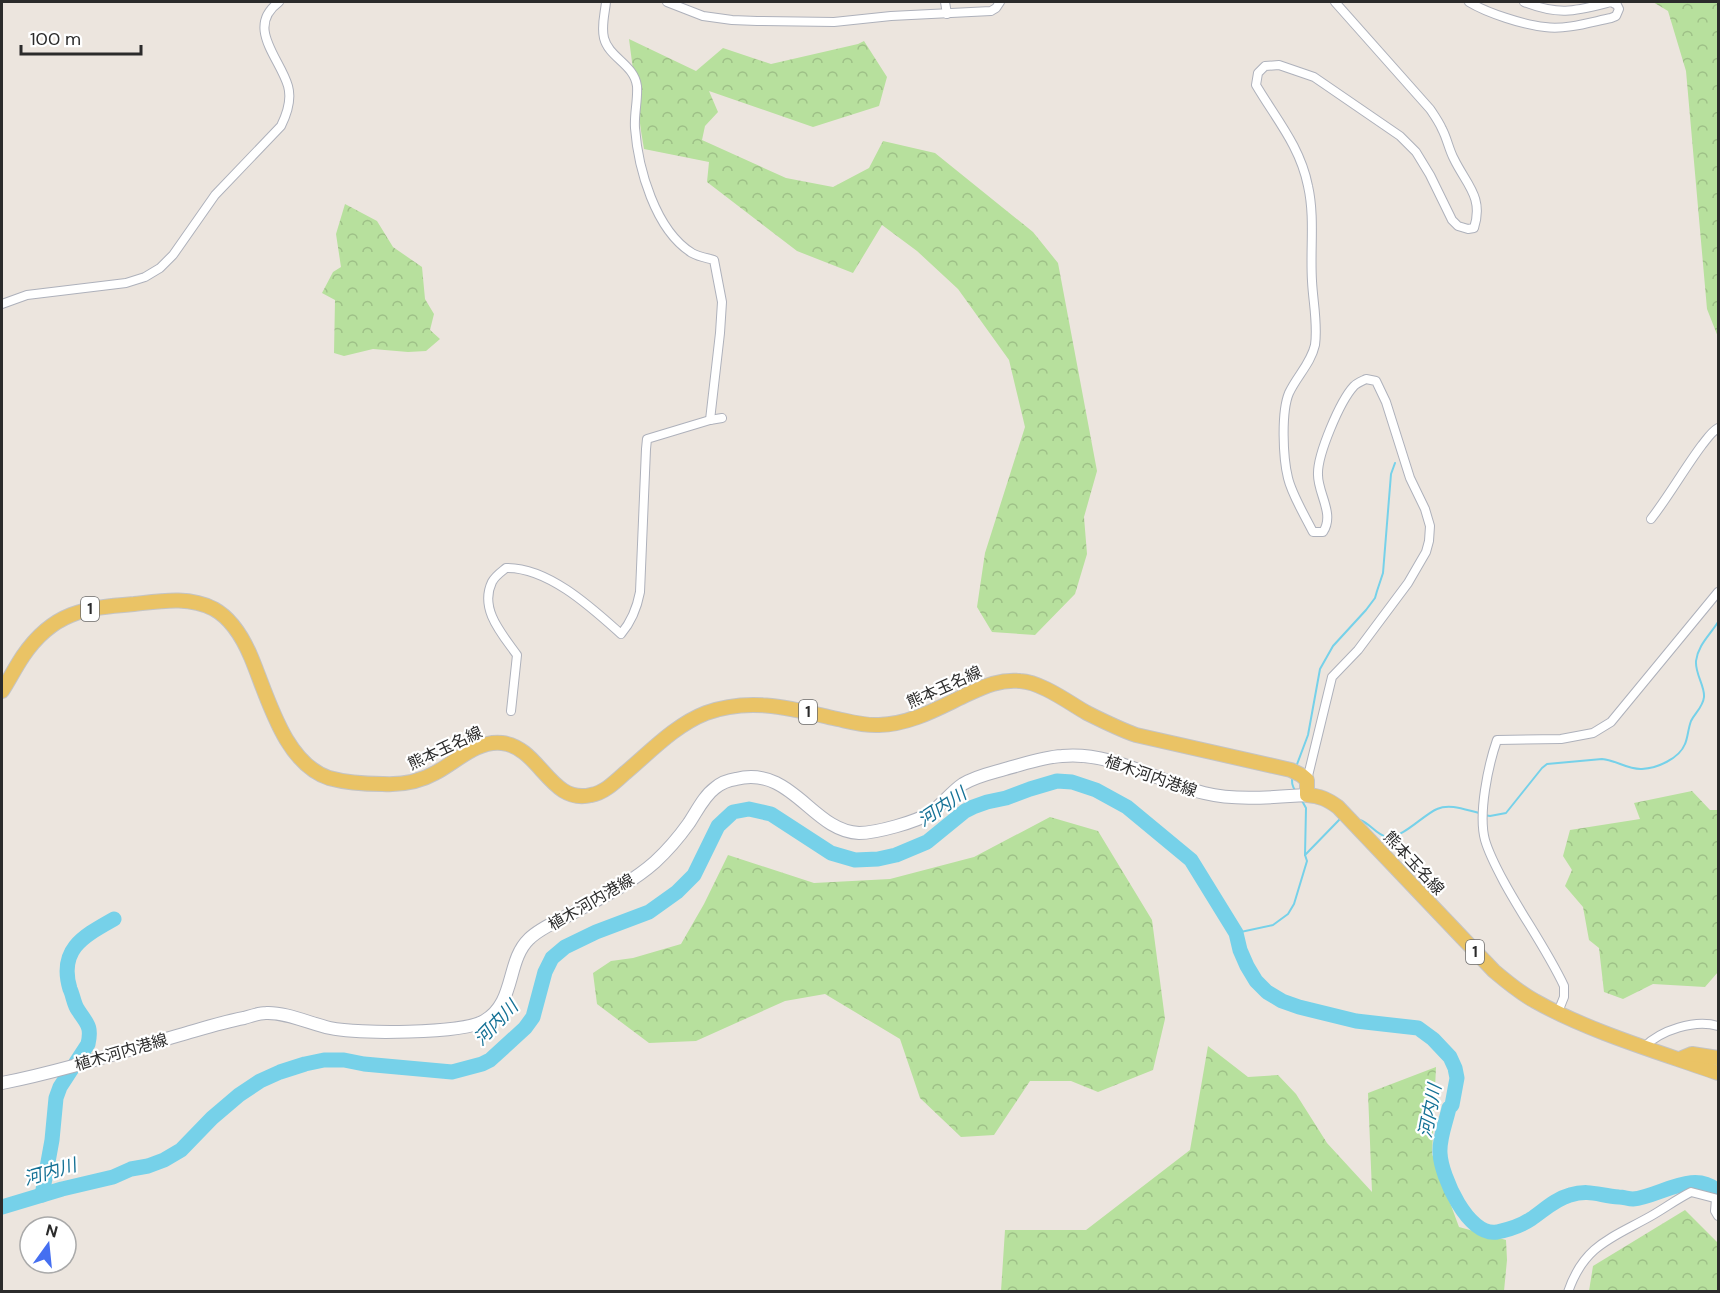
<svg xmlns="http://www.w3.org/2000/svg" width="1720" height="1293" viewBox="0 0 1720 1293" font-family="'DM Sans','Noto Sans JP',sans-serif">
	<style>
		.forest { fill: url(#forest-crowns) }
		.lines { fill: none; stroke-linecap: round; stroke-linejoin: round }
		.stream { stroke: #76d1e9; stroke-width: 2 }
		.river { stroke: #76d1e9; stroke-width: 15 }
		.minor-casing { stroke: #aeb1bb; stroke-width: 10 }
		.secondary-casing { stroke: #aeb1bb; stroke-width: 14 }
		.primary-casing { stroke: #c4c4c4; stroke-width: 16 }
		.minor { stroke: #fff; stroke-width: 8 }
		.secondary { stroke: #fff; stroke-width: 12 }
		.primary { stroke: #eac365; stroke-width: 14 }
		.labels { text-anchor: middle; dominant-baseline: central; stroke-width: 4.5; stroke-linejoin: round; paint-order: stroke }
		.shield { fill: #fff; stroke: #6b6b6b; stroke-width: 1.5 }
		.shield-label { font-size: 15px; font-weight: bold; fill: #2b2b2b }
		.street-label { font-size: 16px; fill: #2b2b2b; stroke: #fff }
		.water-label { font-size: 18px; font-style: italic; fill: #147195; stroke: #fff }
	</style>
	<defs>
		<pattern id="forest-crowns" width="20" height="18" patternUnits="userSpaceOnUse" patternTransform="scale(1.5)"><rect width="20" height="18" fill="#b7e09d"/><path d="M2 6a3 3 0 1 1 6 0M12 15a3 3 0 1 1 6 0" fill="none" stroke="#9ec087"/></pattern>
	</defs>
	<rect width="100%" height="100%" fill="#ece5de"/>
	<g class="forest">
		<path d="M1653,2H1718V337L1707,309L1686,71L1668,11Z"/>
		<path d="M629,39L696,71L723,48L771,64L858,44L864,41L887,77L879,106L813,127L709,91L718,112L705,126L702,140L786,178L833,187L869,168L883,141L935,153L1033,232L1058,263L1097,471L1084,517L1087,554L1075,594L1035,635L992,632L977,607L985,553L1025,427L1009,360L958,289L917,251L882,225L853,273L797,251L707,182L709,162L644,149L641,131Z"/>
		<path d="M345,204L377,221L393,247L422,267L425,299L434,314L430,330L440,339L426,351L408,352L373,349L344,356L334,353L335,300L322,293L333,272L341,267L336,234Z"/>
		<path d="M1692,791L1710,810H1718V972L1705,987L1653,984L1623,999L1604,992L1599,948L1589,940L1583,907L1565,886L1572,870L1563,856L1570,830L1640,819L1634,803Z"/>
		<path d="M1050,817L1098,831L1152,920L1165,1019L1153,1070L1098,1092L1071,1081H1030L994,1135L961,1137L920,1098L900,1039L825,994L785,1001L696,1041L649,1043L597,1004L593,973L611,961L633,958L681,944L704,904L728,855L814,883L890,879L974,857Z"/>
		<path d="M1208,1046L1248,1077L1278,1075L1296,1094L1327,1143L1372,1192L1368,1093L1436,1067L1432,1154L1459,1227L1506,1240L1507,1260L1504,1291H1001L1005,1230H1086L1190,1150Z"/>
		<path d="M1685,1210L1717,1242L1718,1291H1589L1593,1266Z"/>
	</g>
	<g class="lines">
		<g class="stream">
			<path d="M1296,767L1308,735L1320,669L1333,646L1366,610L1375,598L1377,591L1383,573L1391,474L1395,463"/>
			<path d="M1293,775C1291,782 1292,786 1296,792"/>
			<path d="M1484,815L1490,816L1506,813L1542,768L1547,764L1602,759C1616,760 1628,770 1642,769C1657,768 1679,759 1685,744C1688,737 1688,729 1691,721C1695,713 1703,707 1704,697C1705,686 1695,674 1696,661C1698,645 1710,635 1718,622"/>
			<path d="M1360,820C1370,823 1376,835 1387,837C1403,838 1423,815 1437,809C1450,803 1466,810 1479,813"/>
			<path d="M1305,855L1340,819"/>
			<path d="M1236,933L1273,925L1288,914L1294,904L1307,861L1305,855L1306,808L1301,799"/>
		</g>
		<g class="river">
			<path d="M42,1195L52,1140L56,1098L60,1087L88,1044C92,1026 87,1024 78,1010C74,1005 73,995 70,989C58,949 84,936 114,919"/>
			<path d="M2,1207L62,1189L113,1177L131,1169L148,1166L164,1160L181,1150L212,1118L239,1095L260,1081L280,1072L305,1064L324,1060H344L364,1064L452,1072L482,1064L490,1060L525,1028L533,1017L545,972L552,958L565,947L596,932L649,912L677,892L694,875L718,826L733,812L749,809L771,814L831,853L855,860L878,859L896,855L927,842L965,811L973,807L987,802L1006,798L1030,789L1057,781L1072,782L1096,790L1127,807L1191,860L1236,933L1240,950L1247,966L1256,981L1267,992L1282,1001L1299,1007L1356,1021L1418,1028L1433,1039L1450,1057L1455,1068L1457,1078L1452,1105L1449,1108C1446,1122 1439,1138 1440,1153C1441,1176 1468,1237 1497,1232C1507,1230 1522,1225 1531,1219C1543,1211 1555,1199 1570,1195C1590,1189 1600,1196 1619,1197C1624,1197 1628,1199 1633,1199C1659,1197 1695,1168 1718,1192"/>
		</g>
		<defs>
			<g id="minor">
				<path d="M606,2C605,13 601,26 604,38C609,58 634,64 637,86C638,100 634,114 635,128C638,168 655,230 692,253C699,257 707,258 714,260L722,302L720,333L710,420"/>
				<path d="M667,2L703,16L732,20L757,21L834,22L891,16L991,11L996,8L1000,2"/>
				<path d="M945,2L947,14"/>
				<path d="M1469,2C1487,13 1524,25 1545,27C1566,30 1591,22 1611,18L1616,16L1619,9L1617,5L1611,2C1575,11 1560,16 1524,2"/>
				<path d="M2,304L27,295L126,283L145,277L160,268L173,255L215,195L281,126C287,114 292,100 288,86C280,58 245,27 279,2"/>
				<path d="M1651,519C1669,496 1684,469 1702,445C1707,439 1711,432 1718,428"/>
				<path d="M511,711L517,655C502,634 479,609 492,582C495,576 501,572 506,568C548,567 592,608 621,634C632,621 637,608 640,592L646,449L647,439L710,420L722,418"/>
				<path d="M1307,780L1332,677L1358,650L1408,583L1426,552L1429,541L1430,526L1425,509L1410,478L1386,402L1376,381L1366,379C1362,381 1357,383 1354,386C1340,401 1317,455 1318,475C1318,494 1335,514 1323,532H1313C1305,516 1292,495 1288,478C1283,458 1281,412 1289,393C1297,376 1311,363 1315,345C1318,324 1313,302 1312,281C1310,249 1315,217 1308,186C1300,146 1276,119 1256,85L1258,73L1265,66L1279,65L1314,77L1400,136L1416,152L1430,175L1452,220L1458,226L1468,229L1474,228C1484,197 1466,184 1454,159C1449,150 1447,138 1442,129C1439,122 1434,115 1430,109L1335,2"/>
				<path d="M1558,1012L1564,997V986C1547,950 1523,917 1504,882C1497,869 1489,854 1485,840C1478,814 1488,766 1497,740L1561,739L1593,733L1611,722L1718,592"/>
				<path d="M1644,1047C1661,1030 1695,1019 1718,1026"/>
				<path d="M1716,1199L1715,1211L1718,1216"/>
				<path d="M1568,1292C1584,1245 1612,1238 1651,1216C1665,1208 1677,1199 1691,1192L1718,1199"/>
			</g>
			<path id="secondary" d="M2,1083C62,1071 121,1052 180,1035C201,1029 222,1022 244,1018C251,1016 259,1013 266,1013C286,1012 311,1024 330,1028C358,1034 461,1034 484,1021C516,1003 506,961 529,939C539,929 555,922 567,916C598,899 629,885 655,862C668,850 679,837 689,823C697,811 704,796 715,788C721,783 729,780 736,779C792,765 812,831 859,833C876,833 916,822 930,813C942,805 951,792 963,784C976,776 991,773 1005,769C1024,764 1043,757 1062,756C1113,751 1157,782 1204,793C1237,801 1274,797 1307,795"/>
			<g id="primary">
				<path d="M2,691C9,680 15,668 23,656C53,612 84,608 134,604C161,601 189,596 214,609C232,619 243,638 251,657C268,697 284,763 329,778C347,783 365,784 383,784C402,785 419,782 435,773C456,762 477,740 502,743C540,747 550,805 591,795C604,793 615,782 625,773C650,752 675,725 706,713C749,697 790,708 833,718C848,721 863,726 879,725C912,724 940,707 968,694C985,686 1001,679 1020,681C1041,682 1068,702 1087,713C1103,721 1119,729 1136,735L1291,770L1301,775L1307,780V795C1320,796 1327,799 1338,807L1494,971C1507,982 1520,993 1535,1001C1590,1032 1659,1052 1718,1073"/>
				<path d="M1680,1059L1692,1054L1718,1058"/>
			</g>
		</defs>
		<use href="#minor" class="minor-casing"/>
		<use href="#secondary" class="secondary-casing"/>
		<use href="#primary" class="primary-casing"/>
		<use href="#minor" class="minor"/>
		<use href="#secondary" class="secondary"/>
		<use href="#primary" class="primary"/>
	</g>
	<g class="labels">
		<g class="shield">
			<rect x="81" y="597" width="18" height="24" rx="4.5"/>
			<rect x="799" y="700" width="18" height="24" rx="4.5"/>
			<rect x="1466" y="940" width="18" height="24" rx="4.5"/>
		</g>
		<g class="shield-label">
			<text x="90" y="609">1</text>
			<text x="808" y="712">1</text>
			<text x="1475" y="952">1</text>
		</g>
		<g class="street-label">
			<text transform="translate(944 687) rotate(-24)">熊本玉名線</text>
			<text transform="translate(445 748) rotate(-25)">熊本玉名線</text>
			<text transform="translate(1151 776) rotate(19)">植木河内港線</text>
			<text transform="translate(1414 863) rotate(47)">熊本玉名線</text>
			<text transform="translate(591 902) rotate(-30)">植木河内港線</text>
			<text transform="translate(121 1052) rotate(-16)">植木河内港線</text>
		</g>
		<g class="water-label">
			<text transform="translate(942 807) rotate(-34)">河内川</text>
			<text transform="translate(496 1023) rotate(-46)">河内川</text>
			<text transform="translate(1430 1111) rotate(-79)">河内川</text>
			<text transform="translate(50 1172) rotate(-16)">河内川</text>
		</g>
	</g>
	<rect width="1720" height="1293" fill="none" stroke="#2b2b2b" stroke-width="6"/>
	<g transform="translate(48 1245) rotate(15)"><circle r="28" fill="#ffffff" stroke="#aaaaaa" stroke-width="1.5"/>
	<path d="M0-4.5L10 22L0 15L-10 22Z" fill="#456ff1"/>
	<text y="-9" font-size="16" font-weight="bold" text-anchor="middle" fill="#2b2b2b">N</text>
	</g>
	<path d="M21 45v9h120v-9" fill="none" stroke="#2b2b2b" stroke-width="3"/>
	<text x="30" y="45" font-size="18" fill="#2b2b2b" stroke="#ffffff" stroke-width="4.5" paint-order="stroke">100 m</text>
</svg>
